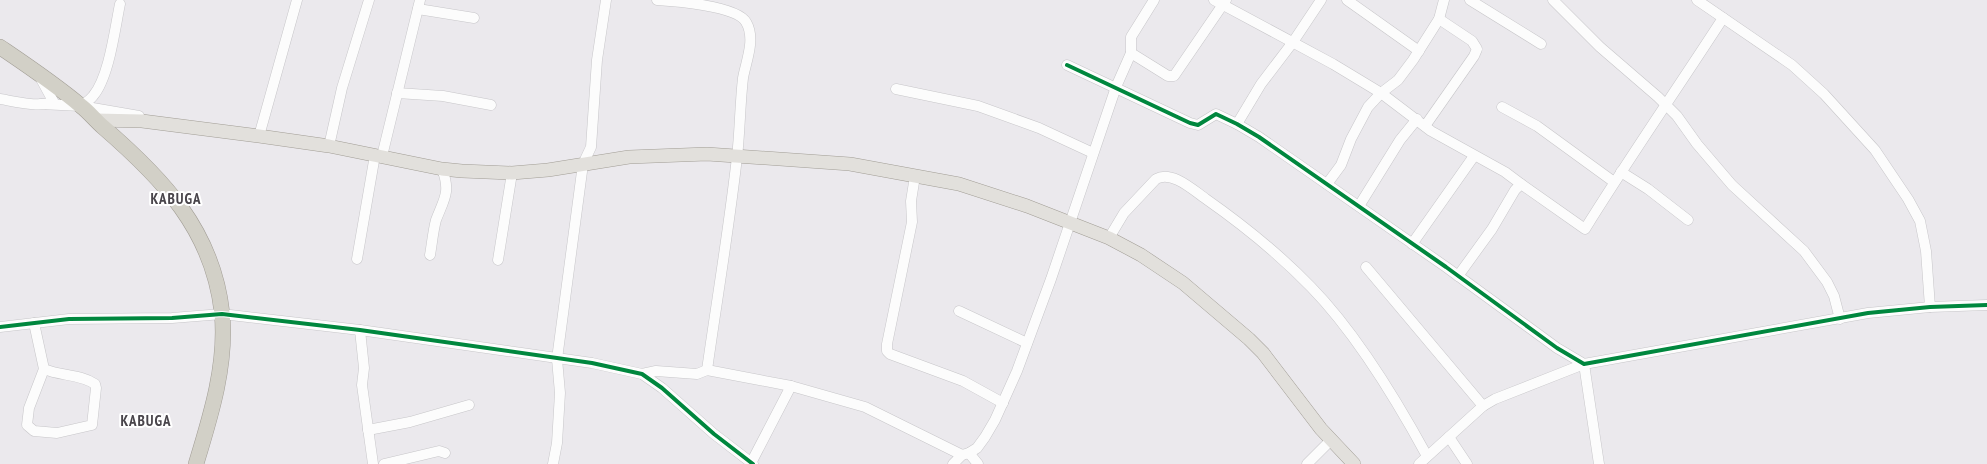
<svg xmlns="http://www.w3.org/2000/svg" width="1987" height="464" viewBox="0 0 1987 464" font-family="'PT Sans Narrow',sans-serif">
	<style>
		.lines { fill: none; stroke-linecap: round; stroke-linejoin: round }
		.minor-casing { stroke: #c7c6c9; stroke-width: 11 }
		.major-casing { stroke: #a19d95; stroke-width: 14 }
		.highway-casing { stroke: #a19d95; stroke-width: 16 }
		.minor { stroke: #fcfcfc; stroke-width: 10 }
		.major { stroke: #e2e0dc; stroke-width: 13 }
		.highway { stroke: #d2d0c7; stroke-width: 15 }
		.cycleway-casing { stroke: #fff; stroke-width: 6 }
		.cycleway { stroke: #00873e; stroke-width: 4 }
		.labels { text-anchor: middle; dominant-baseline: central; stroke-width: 4; stroke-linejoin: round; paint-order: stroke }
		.district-label { font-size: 15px; font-weight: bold; letter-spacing: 1px; fill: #49454b; stroke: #fff }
	</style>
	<rect width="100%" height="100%" fill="#ebe9ed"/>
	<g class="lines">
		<defs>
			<g id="minor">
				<path d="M657,0C674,1 737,6 746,22C756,39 746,61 743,78C740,104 740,131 737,157C729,228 717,299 707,370L791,386L865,407L962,455"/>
				<path d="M1214,0L1333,64L1381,93L1431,131L1505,172L1521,184"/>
				<path d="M1347,0L1419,51"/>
				<path d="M1470,0L1541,44"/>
				<path d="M1553,0L1600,47L1658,97L1677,116L1697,144L1732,185L1804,251L1827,282L1834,296L1840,319"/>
				<path d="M1697,0L1792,65L1824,94L1875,150L1908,199L1920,221L1926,251L1930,307"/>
				<path d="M418,9L474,18"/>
				<path d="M1131,53L1168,76H1174L1226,0"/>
				<path d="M1067,65L1190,123L1198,125L1216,114L1237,124L1259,137L1446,267L1557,348L1584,364L1868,313L1930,307L1987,305"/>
				<path d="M896,89L978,106L1039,128L1093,153"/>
				<path d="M397,93L443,96L491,105"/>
				<path d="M0,99C13,101 43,109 53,101L40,77"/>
				<path d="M41,104L81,106L139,116"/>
				<path d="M81,106C85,103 90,100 93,96C109,78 115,28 120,4"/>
				<path d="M1502,107L1537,126L1614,182"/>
				<path d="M1237,124L1261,84L1293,42L1321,0"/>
				<path d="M1425,126L1474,56L1477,49L1472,41L1439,19"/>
				<path d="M259,136L297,0"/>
				<path d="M329,146L342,88L369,0"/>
				<path d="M382,156L420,0"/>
				<path d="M1621,172L1648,189L1688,220"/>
				<path d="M915,176L911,201L912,222L887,344V351L890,354L963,381L1003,403"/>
				<path d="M1327,184L1341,165L1351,139L1368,107L1381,93L1398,80L1413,60L1439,19L1444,0"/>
				<path d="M1359,206L1400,140L1417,119"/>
				<path d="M1109,238L1124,213L1156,179C1172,170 1193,190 1206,199C1243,225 1279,254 1311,287C1355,332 1397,401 1427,456"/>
				<path d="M1412,244L1474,156"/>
				<path d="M430,255C432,244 433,231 436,220C444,199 451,192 442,169"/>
				<path d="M357,259L375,155"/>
				<path d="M498,260L512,173"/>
				<path d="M1366,267L1483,406"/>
				<path d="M1458,276L1492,229L1515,190L1521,184L1585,229C1629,158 1677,89 1723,18"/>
				<path d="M959,311L1027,343"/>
				<path d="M34,323L44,369L29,408L27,425L34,431L57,433L92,425L96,388L95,384C80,374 60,376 44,369"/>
				<path d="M0,327L69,319L172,318L222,314L360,330L592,363L642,374L662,388L714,434L753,464"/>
				<path d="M360,330L364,368L362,385L373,464"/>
				<path d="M642,374L656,371L697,374L707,370"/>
				<path d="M368,430L410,422L469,405"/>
				<path d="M1449,437L1467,464"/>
				<path d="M969,453L978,464"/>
				<path d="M751,463L791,386"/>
				<path d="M384,464L439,451L445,453"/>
				<path d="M553,464L557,443L560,393L557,359L583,164L591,147L597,60L606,0"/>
				<path d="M953,464L962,455L969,453L977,448L985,437L995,420L1017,371L1051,279L1116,87L1131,53V37L1154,0"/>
				<path d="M1307,464L1331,440"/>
				<path d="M1419,464L1483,406L1495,399L1584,364L1599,464"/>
			</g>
			<path id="major" d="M95,120L142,121L259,136L329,146L442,169L462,171L512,173L548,170L629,157L707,154L850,164L959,184L1027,206L1109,238L1141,255L1183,283L1249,339L1263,353L1321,429L1354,464"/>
			<path id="highway" d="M0,47C28,66 55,84 81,106C89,112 95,120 103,127C162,178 213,230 222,313C227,364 211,415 196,464"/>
		</defs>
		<use href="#minor" class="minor-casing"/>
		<use href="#major" class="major-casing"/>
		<use href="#highway" class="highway-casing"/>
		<use href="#minor" class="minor"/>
		<use href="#major" class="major"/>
		<use href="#highway" class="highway"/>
		<defs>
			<g id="cycleway">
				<path d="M1067,65L1190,123L1198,125L1216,114L1237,124L1259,137L1446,267L1557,348L1584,364L1868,313L1930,307L1987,305"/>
				<path d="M0,327L69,319L172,318L222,314L360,330L592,363L642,374L662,388L714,434L753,464"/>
			</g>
		</defs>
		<use href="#cycleway" class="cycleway-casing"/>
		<use href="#cycleway" class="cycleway"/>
	</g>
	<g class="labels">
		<g class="district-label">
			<text x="176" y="198">KABUGA</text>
			<text x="146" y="420">KABUGA</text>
		</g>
	</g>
</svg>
